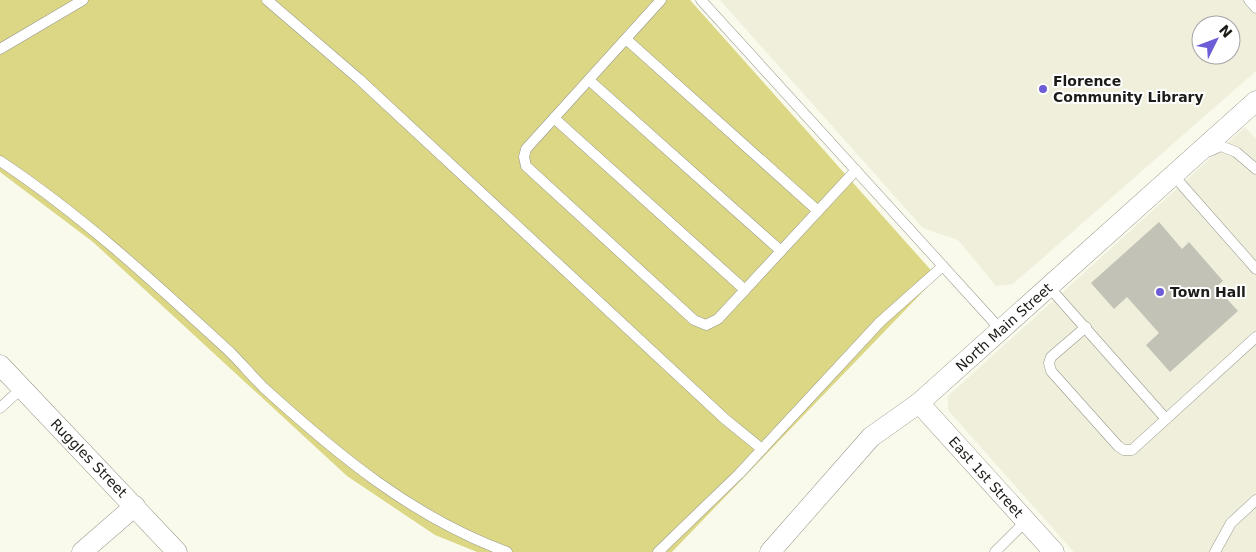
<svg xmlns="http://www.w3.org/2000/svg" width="1256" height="552" viewBox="0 0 1256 552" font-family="'DejaVu Sans',sans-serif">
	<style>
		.built { fill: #f0efdb; fill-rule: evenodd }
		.green { fill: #dcd785 }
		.building { fill: #c3c2b6 }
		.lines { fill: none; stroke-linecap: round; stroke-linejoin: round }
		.lane-casing { stroke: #97978c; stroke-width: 11 }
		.street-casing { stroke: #97978c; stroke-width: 21 }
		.lane { stroke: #fff; stroke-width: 10 }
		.street { stroke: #fff; stroke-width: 20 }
		.poi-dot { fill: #6c5dd6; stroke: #fff; stroke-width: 2 }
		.labels { text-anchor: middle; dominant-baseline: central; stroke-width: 4; stroke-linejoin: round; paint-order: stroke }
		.poi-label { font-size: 14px; font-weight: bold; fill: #1b1b17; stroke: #fff; text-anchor: start }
		.street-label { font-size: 14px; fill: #1b1b17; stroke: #fff }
	</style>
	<rect width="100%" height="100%" fill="#f9f9ec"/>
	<g class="built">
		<path d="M720,0H1256V71L1013,284L996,286L958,240L923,228ZM1201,25H1231V55H1201Z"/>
		<path d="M1245,127L1256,139V552H1074L948,410V396Z"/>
	</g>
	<path class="green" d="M0,0H690L937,277L672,552H477L435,535L347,476L93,242L0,172Z"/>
	<path class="building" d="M1159,222L1182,249L1189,242L1223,281L1216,287L1238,311L1170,372L1146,345L1159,333L1127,297L1114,309L1091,283Z"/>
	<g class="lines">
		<defs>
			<g id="lane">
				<path d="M267,0L359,79L725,419L762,449"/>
				<path d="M661,0L526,149L524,157L526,166L694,320L706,325L718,319L856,170"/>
				<path d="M701,0L1001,330"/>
				<path d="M1249,0L1256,8"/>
				<path d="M626,39L818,211"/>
				<path d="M0,49L83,0"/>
				<path d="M589,80L781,251"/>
				<path d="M554,118L745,290"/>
				<path d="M1210,151L1221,146L1236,152L1256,169"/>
				<path d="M0,161C83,216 157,285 230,352C242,364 252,376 264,388C338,455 412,517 507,552"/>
				<path d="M1174,176L1256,269"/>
				<path d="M1049,287L1166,419"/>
				<path d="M1086,327L1051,357L1049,363L1051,371L1118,446L1124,450H1132L1256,337"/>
				<path d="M0,408L22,388"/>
				<path d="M658,552L739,474L880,322L943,266"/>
				<path d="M995,552L1026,521"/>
				<path d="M1215,552L1231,523L1256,500"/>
			</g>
			<g id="street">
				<path d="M0,365L177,552"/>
				<path d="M919,403L1054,552"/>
				<path d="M82,552L135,506"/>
				<path d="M770,552L871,437L919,403L1256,101"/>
			</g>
		</defs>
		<use href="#lane" class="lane-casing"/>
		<use href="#street" class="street-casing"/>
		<use href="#lane" class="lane"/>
		<use href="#street" class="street"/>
	</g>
	<g class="poi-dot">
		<circle cx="1043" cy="89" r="5"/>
		<circle cx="1160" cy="292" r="5"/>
	</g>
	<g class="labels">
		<g class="poi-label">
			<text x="1053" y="81">Florence<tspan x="1053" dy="16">Community Library</tspan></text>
			<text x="1170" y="292">Town Hall</text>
		</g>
		<g class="street-label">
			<text transform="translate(1004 327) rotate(-42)">North Main Street</text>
			<text transform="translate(89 458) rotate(46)">Ruggles Street</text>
			<text transform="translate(986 477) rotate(48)">East 1st Street</text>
		</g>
	</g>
	<g transform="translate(1216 40) rotate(48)"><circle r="24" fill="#ffffff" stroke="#a4a4a2"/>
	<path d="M0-4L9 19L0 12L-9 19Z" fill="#6c5dd6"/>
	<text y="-8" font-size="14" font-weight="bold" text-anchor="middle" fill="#1b1b17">N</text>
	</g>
</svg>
